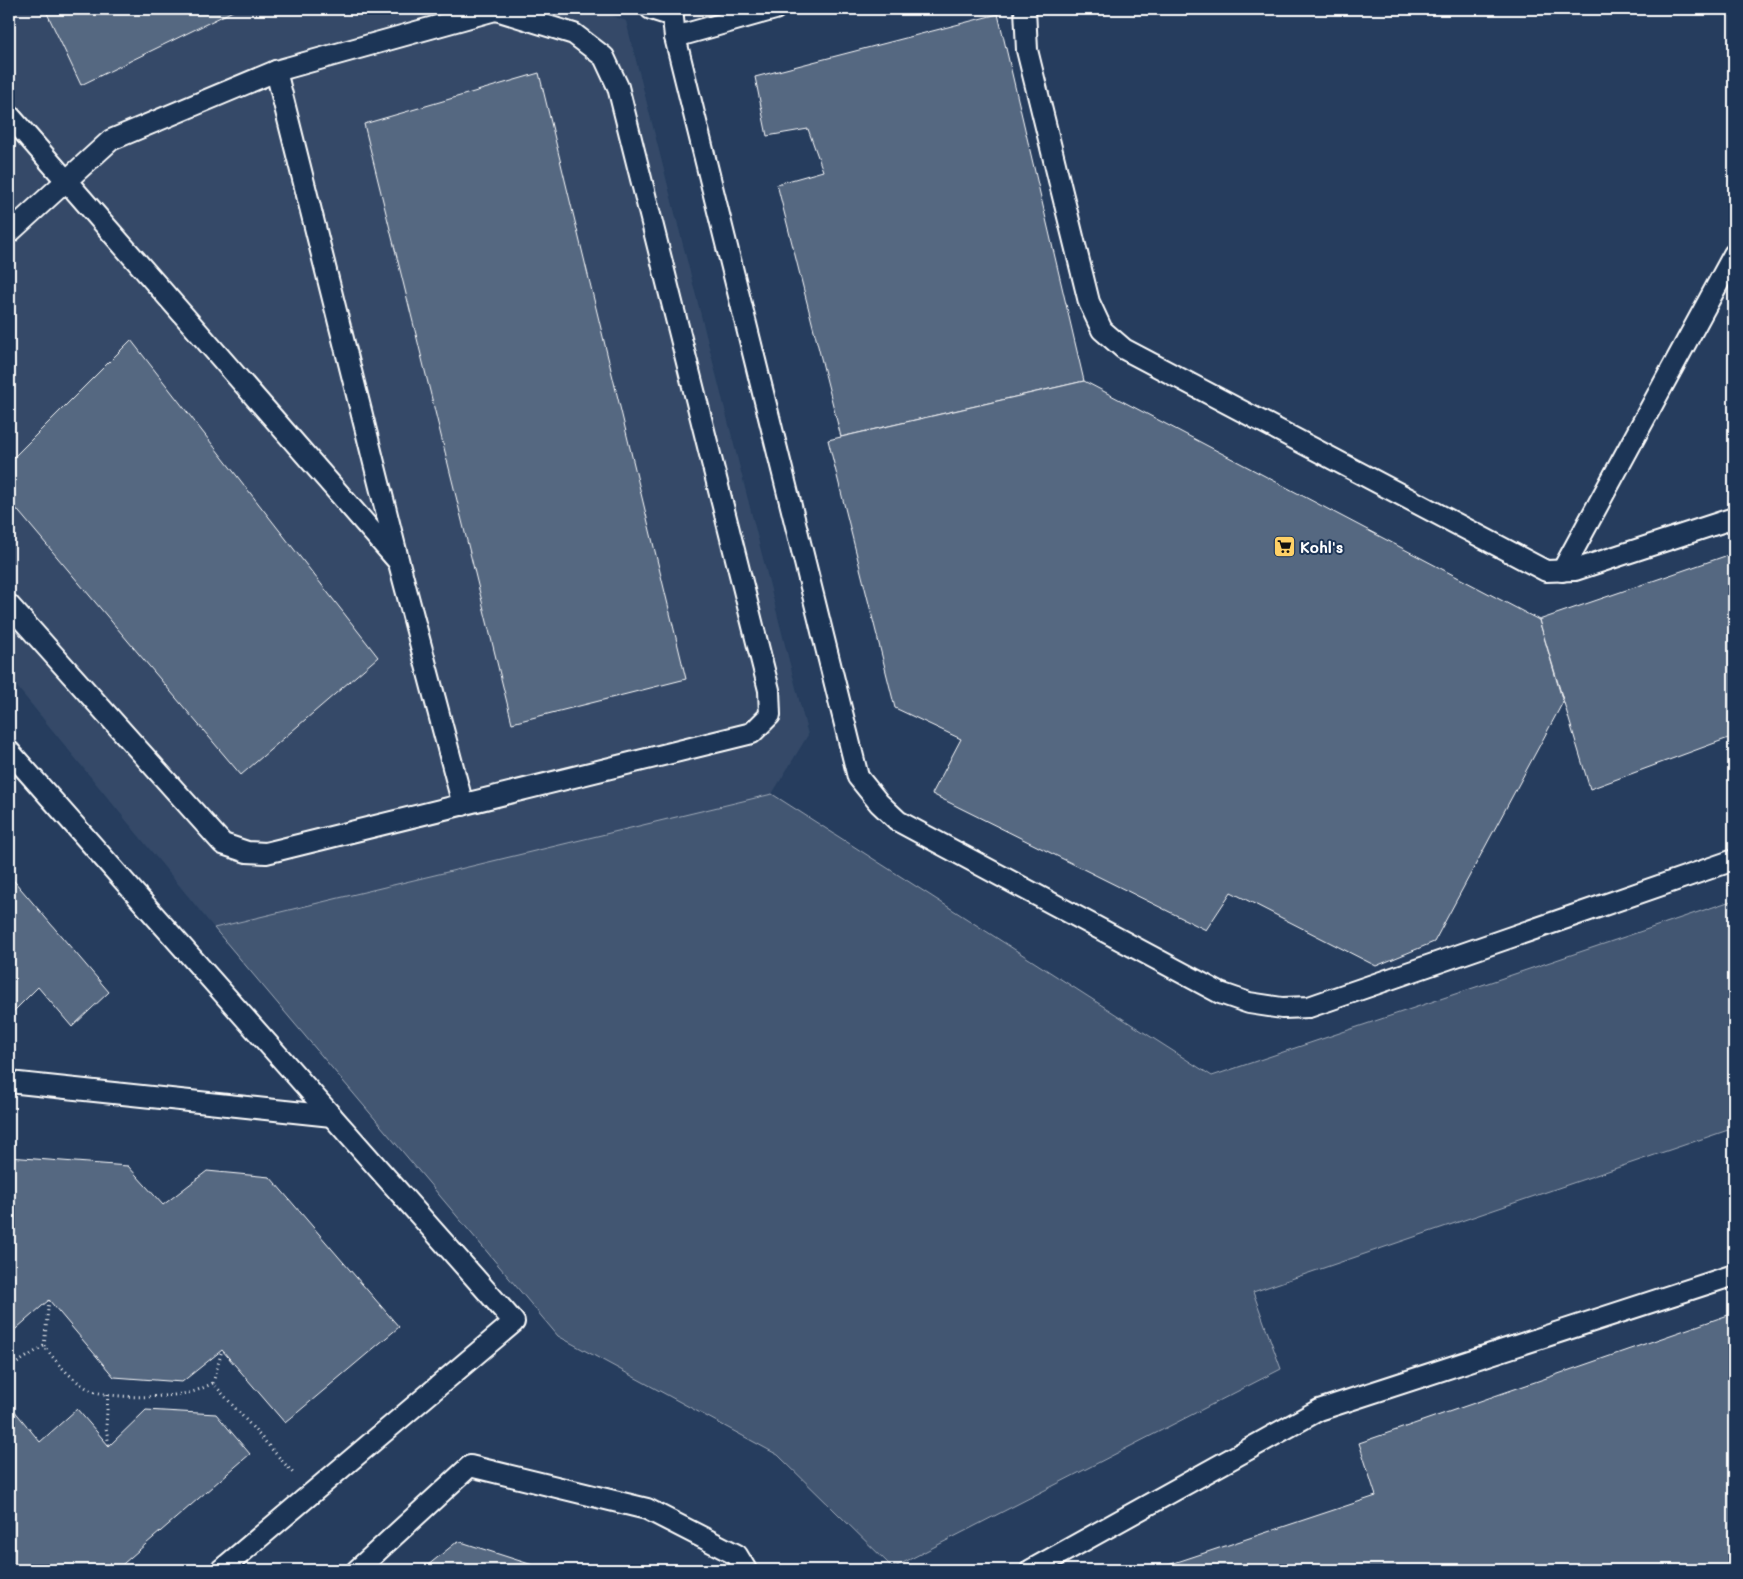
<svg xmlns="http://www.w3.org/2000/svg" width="1743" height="1579" viewBox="0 0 1743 1579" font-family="Mali,sans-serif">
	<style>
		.built { fill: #344a68 }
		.green { fill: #425672; stroke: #a0aab8 }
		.building { fill: #556781; stroke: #fff }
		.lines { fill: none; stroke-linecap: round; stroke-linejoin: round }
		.service-casing { stroke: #fff; stroke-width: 24 }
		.path { stroke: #fff; stroke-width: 3; stroke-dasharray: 1 4; stroke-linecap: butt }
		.service { stroke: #1d3557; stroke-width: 20 }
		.labels { text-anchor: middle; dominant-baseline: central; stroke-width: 4; stroke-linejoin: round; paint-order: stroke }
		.poi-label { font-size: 15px; font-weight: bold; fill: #fff; stroke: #1d3557; text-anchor: start }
	</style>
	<rect width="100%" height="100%" fill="#263d5e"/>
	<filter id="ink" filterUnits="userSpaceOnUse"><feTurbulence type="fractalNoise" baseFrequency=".02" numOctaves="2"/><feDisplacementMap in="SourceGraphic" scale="10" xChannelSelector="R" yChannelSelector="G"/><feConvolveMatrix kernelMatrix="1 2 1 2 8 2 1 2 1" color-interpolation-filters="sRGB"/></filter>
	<g filter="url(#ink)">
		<path class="built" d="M9,9H594L626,21L808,735L772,794L214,928L9,677Z"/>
		<path class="green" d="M772,794L1212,1076L1734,900V1128L1253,1292L1281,1369L893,1568L778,1455L558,1336L214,928Z"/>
		<g class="building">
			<path d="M45,9H237L81,85Z"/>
			<path d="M998,14L1084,381L841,437L777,184L823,171L808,129L767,136L755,77Z"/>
			<path d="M539,73L686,679L512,723L364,124Z"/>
			<path d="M131,340L378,657L241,775L9,500V462Z"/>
			<path d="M1084,381L1539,620L1563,702L1434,942L1376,966L1231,892L1206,930L932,794L961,739L895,708L828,440Z"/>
			<path d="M1734,553V736L1590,789L1539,620Z"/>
			<path d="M9,875L109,992L72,1027L38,987L9,1016Z"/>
			<path d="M9,1157L128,1166L163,1205L207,1171L270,1177L399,1327L285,1423L222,1350L182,1382L114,1377L49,1300L9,1335Z"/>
			<path d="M1734,1313V1570H1153L1376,1496L1359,1443Z"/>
			<path d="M9,1404L40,1442L77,1409L109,1446L146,1410L216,1414L250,1454L116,1570H9Z"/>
			<path d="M458,1541L548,1570H422Z"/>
		</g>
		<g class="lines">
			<defs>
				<g id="service">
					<path d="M651,9L673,16"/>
					<path d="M672,9L675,37L858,777L879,803L898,821L1220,993L1249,1003L1282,1008L1309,1007L1734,860"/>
					<path d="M1025,9L1027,50L1089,302L1102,330L1124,349L1546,571L1575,570L1734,518"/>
					<path d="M675,37L775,9"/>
					<path d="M276,71L399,563L463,805"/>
					<path d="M9,115L397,560"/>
					<path d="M9,233L111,140L276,71L495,10"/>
					<path d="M1562,571L1734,254"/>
					<path d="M9,605L223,844L247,852L266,853L752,733L770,715L769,690L618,87L604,57L574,34L493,9"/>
					<path d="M9,751L514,1322L221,1570"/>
					<path d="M9,1082L332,1116"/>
					<path d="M357,1570L470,1466L647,1509L737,1555L746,1570"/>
					<path d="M1031,1570L1319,1410L1734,1275"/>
				</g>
			</defs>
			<use href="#service" class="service-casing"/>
			<g class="path">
				<path d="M44,1346L49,1300"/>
				<path d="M9,1368L44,1346C57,1363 70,1378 88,1389C108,1400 174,1398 195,1391C201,1389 207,1386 213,1383L293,1473"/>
				<path d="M213,1383L222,1350"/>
				<path d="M108,1394L106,1427L109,1446"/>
			</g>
			<use href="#service" class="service"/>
		</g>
	</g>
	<defs>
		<symbol id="supermarket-square" viewBox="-11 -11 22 22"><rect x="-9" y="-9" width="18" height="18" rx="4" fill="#ffd166" stroke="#1d3557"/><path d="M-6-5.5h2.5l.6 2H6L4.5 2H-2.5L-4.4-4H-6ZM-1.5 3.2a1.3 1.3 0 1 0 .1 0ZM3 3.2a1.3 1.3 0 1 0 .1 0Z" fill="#111"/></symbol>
	</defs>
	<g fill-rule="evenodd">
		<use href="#supermarket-square" x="1272" y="534" width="25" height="25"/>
	</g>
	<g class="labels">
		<g class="poi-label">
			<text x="1300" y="547">Kohl's</text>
		</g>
	</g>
	<rect width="1743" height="1579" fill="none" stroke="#1d3557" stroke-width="30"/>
	<rect x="15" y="15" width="1713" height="1549" fill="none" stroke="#fff" stroke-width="2" filter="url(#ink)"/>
</svg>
